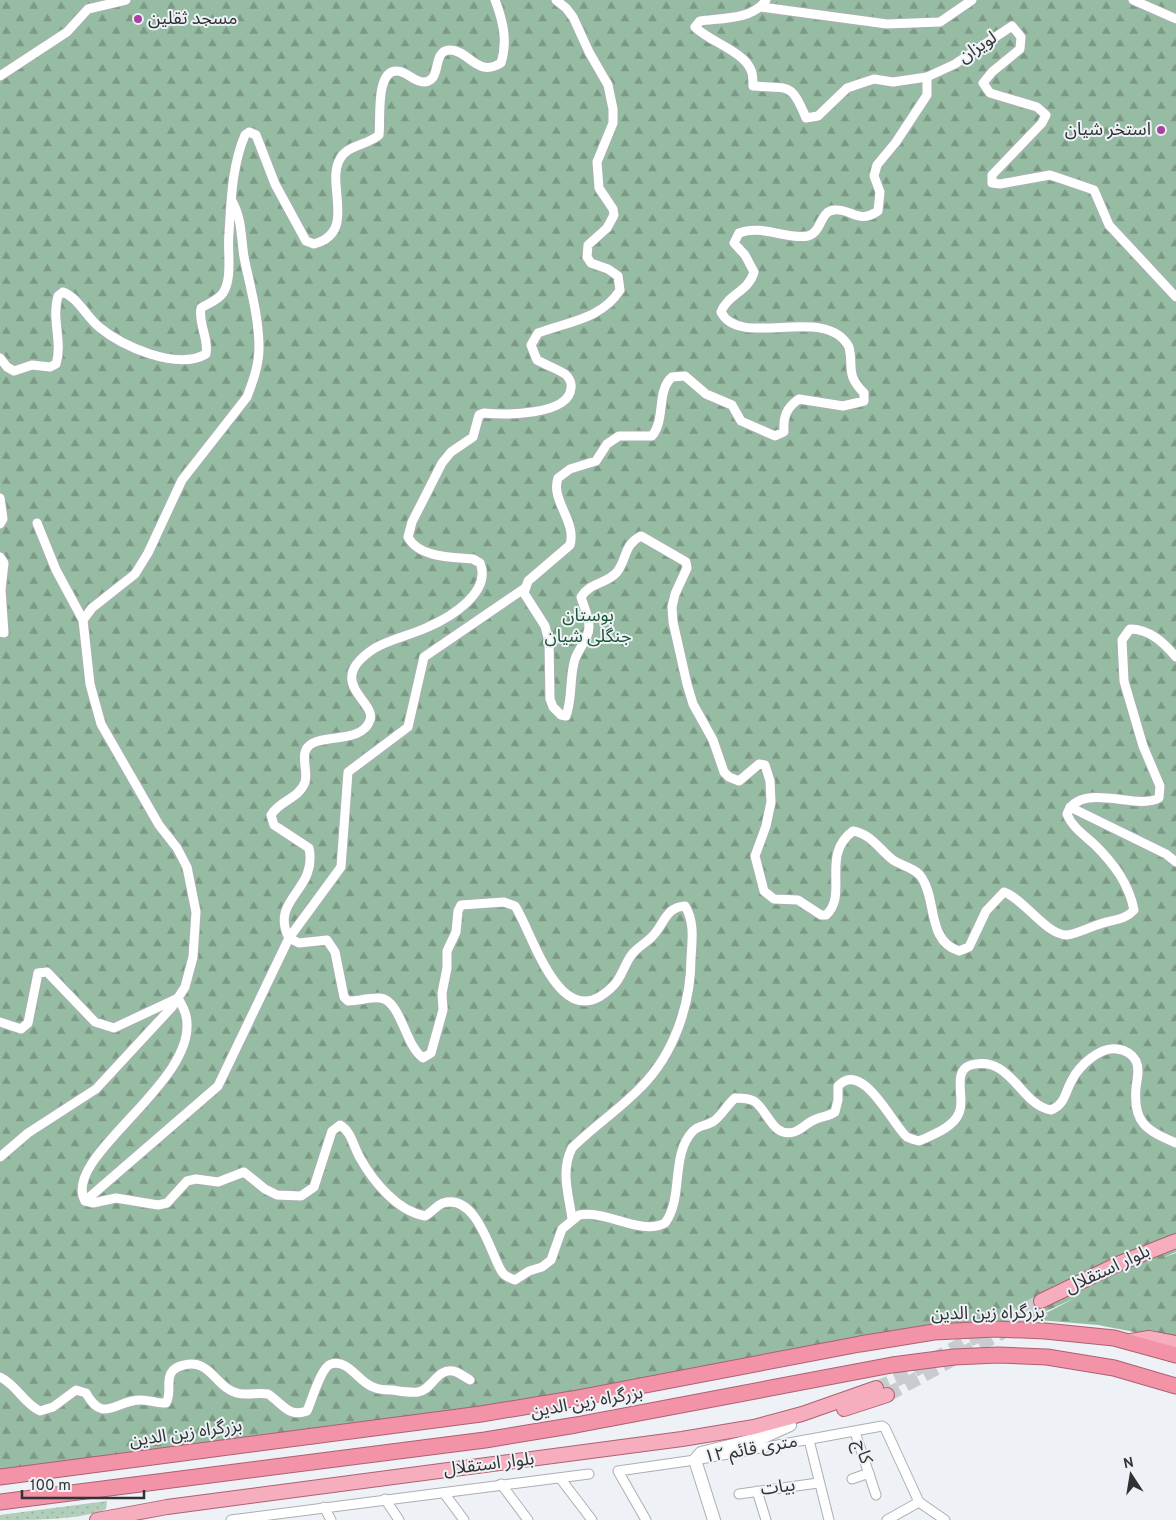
<svg xmlns="http://www.w3.org/2000/svg" width="1176" height="1520" viewBox="0 0 1176 1520" font-family="Overpass,'Noto Sans Arabic',sans-serif">
	<style>
		.forest { fill: url(#forest-firs) }
		.park { fill: url(#park-dots) }
		.lines { fill: none; stroke-linecap: round; stroke-linejoin: round }
		.primary-tunnel { stroke: #c8cccf; stroke-width: 14; stroke-dasharray: 14 7; stroke-linecap: butt }
		.minor-casing { stroke: #abafb3; stroke-width: 11 }
		.secondary-casing { stroke: #abafb3; stroke-width: 14 }
		.primary-casing { stroke: #ad6071; stroke-width: 16 }
		.trunk-casing { stroke: #ad6071; stroke-width: 17 }
		.minor { stroke: #fff; stroke-width: 9 }
		.secondary { stroke: #fff; stroke-width: 12 }
		.primary { stroke: #f6aebe; stroke-width: 14 }
		.trunk { stroke: #f393a8; stroke-width: 15 }
		.poi-dot { fill: #a941a5; stroke: #eef2f6; stroke-width: 2 }
		.labels { text-anchor: middle; dominant-baseline: central; stroke-width: 4; stroke-linejoin: round; paint-order: stroke }
		.poi-label { font-size: 18px; fill: #303233; stroke: #eef2f6; text-anchor: start }
		.street-label { font-size: 18px; fill: #303233; stroke: #eef2f6 }
		.park-label { font-size: 18px; fill: #195635; stroke: #eef2f6 }
	</style>
	<defs>
		<pattern id="forest-firs" width="22" height="20" patternUnits="userSpaceOnUse" patternTransform="scale(1.25)"><rect width="22" height="20" fill="#96bca3"/><path d="M5 1l3.5 6h-7zM16 11l3.5 6h-7z" fill="#7b9985"/></pattern>
		<pattern id="park-dots" width="8" height="8" patternUnits="userSpaceOnUse" patternTransform="scale(1.25)"><rect width="8" height="8" fill="#b1ceba"/><path d="M2 2h.1M6 6h.1" fill="none" stroke="#99b1a0" stroke-width="1.8" stroke-linecap="round"/></pattern>
	</defs>
	<rect width="100%" height="100%" fill="#eef2f6"/>
	<path class="forest" d="M0,0H1176V1252L1162,1258L1176,1253V1340L1098,1325L1038,1320L1046,1316V1313L1077,1297L1006,1330L949,1333L484,1414L0,1481Z"/>
	<path class="park" d="M107,1501L106,1509C84,1520 29,1520 0,1520V1515Z"/>
	<g class="lines">
		<g class="primary-tunnel">
			<path d="M876,1388L898,1379L1041,1301"/>
			<path d="M887,1395L1045,1309"/>
		</g>
		<defs>
			<g id="minor">
				<path d="M556,0L566,8L573,17L589,52L608,85L613,109V123L597,162L599,188L613,209L614,215L607,228L588,245L587,257L591,263L608,269L618,276L620,290C602,319 567,322 538,333L531,345L537,360C546,365 557,369 565,374C569,377 572,383 571,388C569,416 503,415 484,413L479,415L473,437L451,452L442,463L412,522L408,537C419,558 452,557 473,559L480,563C492,592 451,617 428,627C411,635 391,639 375,648C322,682 377,701 370,720C363,742 328,735 313,743C297,751 309,769 305,782C299,799 280,800 271,815L274,825L309,848C318,891 269,899 289,938L299,943L327,940L335,952L344,997L348,1001C359,1001 370,997 380,998C401,1000 405,1046 423,1058L431,1053L443,1010L442,993L447,968V951L456,932L458,911L461,905L504,902L515,906C534,935 561,1041 614,985C622,977 625,962 633,953C640,945 650,941 656,932C665,920 668,907 685,906C695,922 692,941 691,958C691,1004 674,1054 641,1087C620,1109 594,1126 572,1148C560,1172 569,1194 572,1219"/>
				<path d="M766,0C753,20 721,18 700,21L695,27C710,42 743,51 751,70C753,74 753,81 753,86C789,89 791,81 806,118L818,116L847,88L874,79L893,82L927,77L955,64L1012,26L1021,37L1020,49L992,72L983,83L990,93L1037,107L1046,115L1042,123L992,175V183L1000,184L1050,175L1094,190L1109,225L1176,297"/>
				<path d="M1133,0L1176,19"/>
				<path d="M761,7L887,24L940,22L972,0"/>
				<path d="M0,76L67,32L88,9L126,0"/>
				<path d="M927,77V95L896,142L877,165L874,176L880,192L878,211C857,225 852,208 834,210C820,211 822,232 808,236C786,240 763,224 739,233L734,243L745,255L754,272C749,291 727,295 721,312C740,350 826,303 849,347C854,368 845,374 864,393V401L843,406L799,399C786,408 783,417 784,432L775,436L741,421L732,405L706,394L685,376L672,377C656,391 666,419 652,436H619L607,444L596,461L570,469L558,478C550,500 577,521 570,545L528,581L524,593L545,626L549,641L550,699L553,707L561,715L566,716C573,697 569,678 575,659C579,648 589,638 589,627C589,617 584,607 581,597C590,582 607,584 617,572C627,559 624,544 641,536L686,562L687,568L675,594L672,607L673,622L687,684L693,704L713,740L724,772L729,777L739,781L759,764L765,765L770,781L771,802L766,826L755,856L764,891L774,899L798,900L821,915H826C849,895 820,855 853,831C871,834 879,849 893,860C902,866 916,868 922,878C937,901 927,941 959,951L969,947L986,911L1004,892C1024,899 1046,935 1067,935C1077,934 1090,927 1100,924C1113,919 1124,921 1134,910C1129,884 1114,864 1095,845C1084,835 1072,827 1067,814C1080,780 1137,811 1159,798L1160,786L1143,746L1124,681L1122,640L1130,629C1150,629 1164,643 1176,657"/>
				<path d="M0,358L7,367L14,371L32,365L50,367L56,364C63,343 51,318 58,296L63,292C78,298 86,316 99,327C122,346 177,371 206,354C209,338 198,324 201,308C209,303 217,301 223,293C233,278 227,250 229,233C231,201 232,165 245,135L249,132L256,135L275,184L306,241L314,244C358,232 325,184 340,159C347,145 368,145 379,135C381,121 375,70 397,71C407,71 413,82 424,82C443,81 431,50 450,50C469,50 477,78 501,63C508,41 503,21 495,0"/>
				<path d="M0,498L3,519L0,524"/>
				<path d="M37,523L56,570L83,620"/>
				<path d="M0,557L4,563L1,590L4,633L0,632"/>
				<path d="M1070,807L1166,854L1176,862"/>
				<path d="M0,1022L21,1029L28,1023L38,973L47,972L95,1022L114,1028L178,998C181,1004 185,1010 186,1016C201,1081 60,1157 85,1201L93,1203L116,1198L158,1205L167,1203L187,1181L196,1179L218,1182L244,1172L265,1189L277,1195L301,1196L314,1187L332,1131L340,1125C352,1132 353,1146 360,1158C373,1181 397,1211 425,1216C431,1213 437,1205 443,1203C477,1193 490,1253 502,1272C505,1277 510,1278 515,1280L529,1271L542,1267L551,1260L562,1229L579,1215C608,1210 640,1236 665,1223C684,1198 670,1155 693,1131C699,1125 707,1126 714,1121C722,1115 727,1105 735,1098C741,1098 748,1098 754,1101C768,1110 772,1138 794,1132C801,1130 807,1123 814,1120C821,1116 828,1117 835,1112L838,1100V1086C863,1059 893,1126 907,1137C911,1139 915,1140 919,1141C932,1135 953,1128 959,1113C966,1099 951,1071 971,1065C1011,1054 1021,1106 1051,1110C1065,1105 1065,1092 1072,1080C1079,1066 1100,1046 1117,1049C1125,1050 1132,1054 1136,1061C1140,1070 1137,1079 1136,1088C1133,1123 1146,1130 1176,1143"/>
				<path d="M0,1157L28,1133L96,1089L172,1007L185,987L193,957L196,912L187,867L177,848L159,825L101,724L90,684L83,620L92,608L135,574L148,553L182,480L247,397C253,381 259,365 259,348C259,317 250,287 244,257C241,238 242,218 232,201"/>
				<path d="M85,1201L218,1086L289,938L341,867L348,772L408,727L424,657L525,588"/>
				<path d="M0,1377C17,1385 23,1403 40,1411L53,1407L76,1390L86,1393C103,1424 115,1401 139,1400C148,1399 156,1404 166,1403C172,1393 166,1382 171,1373C174,1368 179,1366 184,1365C210,1358 216,1388 237,1393C247,1396 258,1392 268,1394C282,1403 288,1418 307,1411C312,1400 321,1367 331,1364C349,1359 358,1382 373,1387C379,1390 385,1390 392,1390C400,1391 410,1393 418,1392C432,1390 437,1368 453,1371C458,1372 465,1377 470,1380"/>
				<path d="M855,1432L876,1495"/>
				<path d="M810,1444L829,1520"/>
				<path d="M560,1478L592,1520"/>
				<path d="M852,1479L869,1473"/>
				<path d="M501,1484L528,1520"/>
				<path d="M757,1491L766,1520"/>
				<path d="M444,1493L464,1520"/>
				<path d="M739,1494L818,1483"/>
				<path d="M385,1499L399,1520"/>
				<path d="M919,1502L945,1520"/>
				<path d="M324,1507L331,1520"/>
				<path d="M231,1520L589,1474"/>
				<path d="M646,1520L618,1471L695,1460L882,1426L885,1428L919,1502"/>
				<path d="M887,1520L919,1502"/>
			</g>
			<path id="secondary" d="M714,1520L695,1460L701,1453L761,1438L790,1425"/>
			<g id="primary">
				<path d="M1041,1301L1120,1263L1176,1241"/>
				<path d="M1131,1341L1149,1338L1176,1343"/>
				<path d="M844,1409L887,1395"/>
				<path d="M97,1520L167,1507L682,1439L754,1427L802,1414L876,1388"/>
			</g>
			<g id="trunk">
				<path d="M0,1477L481,1414L572,1399L860,1344L934,1332L995,1329L1045,1331L1114,1338L1176,1355"/>
				<path d="M0,1502L485,1440L576,1425L892,1365L954,1357L998,1355L1047,1357L1114,1368L1176,1386"/>
			</g>
		</defs>
		<use href="#minor" class="minor-casing"/>
		<use href="#secondary" class="secondary-casing"/>
		<use href="#primary" class="primary-casing"/>
		<use href="#trunk" class="trunk-casing"/>
		<use href="#minor" class="minor"/>
		<use href="#secondary" class="secondary"/>
		<use href="#primary" class="primary"/>
		<use href="#trunk" class="trunk"/>
	</g>
	<g class="poi-dot">
		<circle cx="138" cy="19" r="5"/>
		<circle cx="1161" cy="130" r="5"/>
	</g>
	<g class="labels">
		<g class="poi-label">
			<text x="148" y="19">مسجد ثقلین</text>
			<text x="1151" y="130" text-anchor="end">استخر شیان</text>
		</g>
		<g class="street-label">
			<text transform="translate(978 48) rotate(-33)">لویزان</text>
			<text transform="translate(1108 1270) rotate(-25)">بلوار استقلال</text>
			<text transform="translate(988 1314) rotate(-1)">بزرگراه زین الدین</text>
			<text transform="translate(587 1403) rotate(-10)">بزرگراه زین الدین</text>
			<text transform="translate(186 1434) rotate(-8)">بزرگراه زین الدین</text>
			<text transform="translate(751 1450) rotate(-10)">۱۲ متری قائم</text>
			<text transform="translate(862 1452) rotate(72)">کاج</text>
			<text transform="translate(489 1465) rotate(-7)">بلوار استقلال</text>
			<text transform="translate(778 1488) rotate(-8)">بیات</text>
		</g>
		<g class="park-label">
			<text x="588" y="616">بوستان<tspan x="588" dy="21">جنگلی شیان</tspan></text>
		</g>
	</g>
	<g transform="translate(1131 1475) rotate(348)" stroke="#eef2f6" stroke-width="4" paint-order="stroke">
	<path d="M0-4L9 19L0 12L-9 19Z" fill="#303233"/>
	<text y="-8" font-size="14" font-weight="bold" text-anchor="middle" fill="#303233">N</text>
	</g>
	<path d="M22 1490v8h122v-8" fill="none" stroke="#303233" stroke-width="2.5"/>
	<text x="30" y="1490" font-size="15" fill="#303233" stroke="#eef2f6" stroke-width="4" paint-order="stroke">100 m</text>
</svg>
